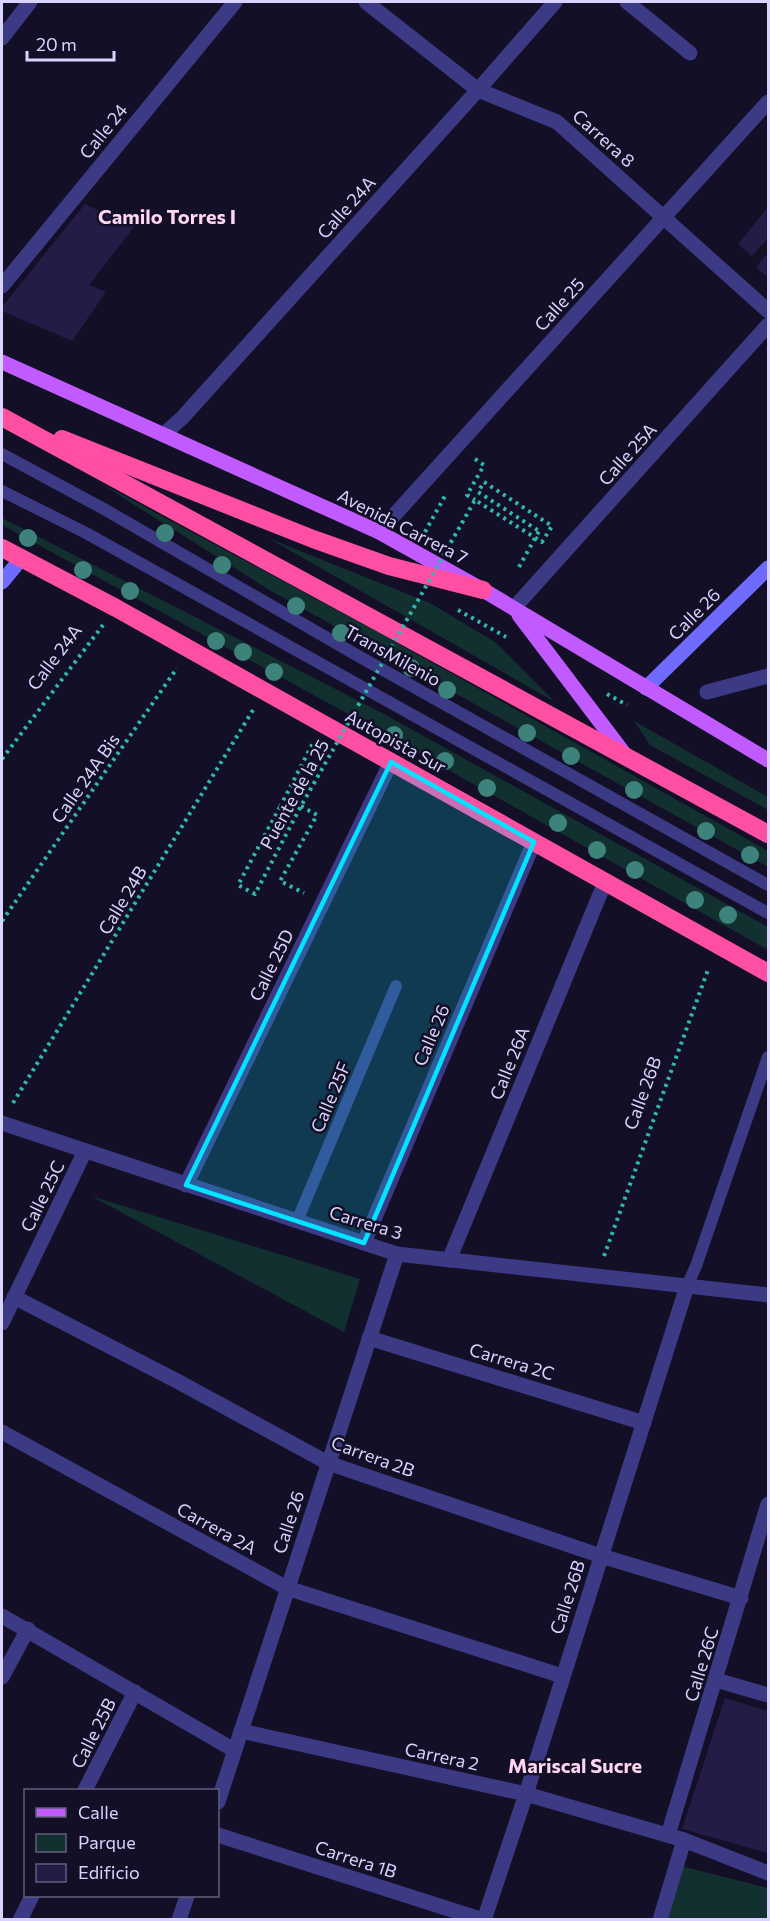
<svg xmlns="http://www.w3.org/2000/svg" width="770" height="1921" viewBox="0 0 770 1921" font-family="Commissioner,sans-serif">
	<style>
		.green { fill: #12302f }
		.building { fill: #241b47 }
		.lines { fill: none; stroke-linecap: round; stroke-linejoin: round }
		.path { stroke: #2fb8b0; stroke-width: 4; stroke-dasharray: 3 4.5; stroke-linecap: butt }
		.lane { stroke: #3d3a85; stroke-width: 12 }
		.street { stroke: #3d3a85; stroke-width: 15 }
		.secondary { stroke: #6f6bff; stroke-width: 15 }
		.primary { stroke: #c25bff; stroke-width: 15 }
		.highway { stroke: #ff4fa3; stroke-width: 18 }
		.path-bridge { stroke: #2fb8b0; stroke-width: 4; stroke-dasharray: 3 4.5; stroke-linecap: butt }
		.tree { fill: #3d827b }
		.marked { fill: #00e5ff; fill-opacity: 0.2; stroke: #00e5ff; stroke-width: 4.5; stroke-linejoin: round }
		.labels { text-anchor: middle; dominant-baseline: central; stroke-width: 5; stroke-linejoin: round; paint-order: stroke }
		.street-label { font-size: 18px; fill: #d9d4ff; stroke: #130f26 }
		.neighbourhood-label { font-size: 20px; font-weight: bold; fill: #ffd6f0; stroke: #130f26 }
	</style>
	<rect width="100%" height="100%" fill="#130f26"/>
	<g class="green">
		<path d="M95,480L383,635L768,851V867L271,591Z"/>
		<path d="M2,518L382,713L768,927V950L372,727L2,525Z"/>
		<path d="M268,538L430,603L495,642L555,702Z"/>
		<path d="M634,721L768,797V810L650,745Z"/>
		<path d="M91,1196L360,1279L344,1332Z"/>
		<path d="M681,1866L768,1888V1919L667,1920Z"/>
	</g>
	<g class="building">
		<path d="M85,204L134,227L89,285L106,292L72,341L2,311V307Z"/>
		<path d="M768,207V238L752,256L738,244Z"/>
		<path d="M768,253V278L756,267Z"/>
		<path d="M725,1698L768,1711V1853L682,1829Z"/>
	</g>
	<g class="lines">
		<g class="path">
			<path d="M475,459L484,465L467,495L475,500"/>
			<path d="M425,532L446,494"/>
			<path d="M519,567L539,531"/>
			<path d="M458,610L506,637"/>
			<path d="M607,694L627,705"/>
			<path d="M2,759L103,625"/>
			<path d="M301,806L317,815L280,881L304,893"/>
			<path d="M280,807L313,743"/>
			<path d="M2,921L177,668"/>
			<path d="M13,1103L253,710"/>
			<path d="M604,1256L709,967"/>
		</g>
		<g class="lane">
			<path d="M2,454L104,509L360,657L768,885"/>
			<path d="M2,491L86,533L768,913"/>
			<path d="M297,1221L396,986"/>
			<path d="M687,1286L696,1266L768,1057"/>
		</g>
		<g class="street">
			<path d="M366,2L478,90L557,122L768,311"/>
			<path d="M627,2L690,53"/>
			<path d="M2,38L30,2"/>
			<path d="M2,286L235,2"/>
			<path d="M163,435L182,418L478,90L555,2"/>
			<path d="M379,532L768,102"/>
			<path d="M514,608L768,325"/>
			<path d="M707,692L768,676"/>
			<path d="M2,1123L397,1254L768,1295"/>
			<path d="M186,1185L391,762"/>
			<path d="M364,1243L534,842"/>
			<path d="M449,1260L605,882"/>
			<path d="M14,1297L177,1381L328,1463L601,1556L741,1598"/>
			<path d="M2,1323L85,1151"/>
			<path d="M369,1338L644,1423"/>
			<path d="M2,1432L287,1588L562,1676"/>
			<path d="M2,1616L234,1750"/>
			<path d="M2,1677L28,1629"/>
			<path d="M716,1680L768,1695"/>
			<path d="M241,1731L526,1794L684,1840L768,1873"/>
			<path d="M85,1790L135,1692"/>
			<path d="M218,1802L397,1254"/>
			<path d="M218,1835L483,1920"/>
			<path d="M668,1835L768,1504"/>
			<path d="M20,1920L32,1896"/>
			<path d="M179,1920L187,1896"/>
			<path d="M484,1920L526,1794L687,1286"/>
			<path d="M660,1920L684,1840"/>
		</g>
		<g class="secondary">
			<path d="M2,582L21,559"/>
			<path d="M646,688L768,568"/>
		</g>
		<g class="primary">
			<path d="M2,362L379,532L483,590L768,760"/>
			<path d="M519,615L626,756"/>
		</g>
		<g class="highway">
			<path d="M2,417L768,834"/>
			<path d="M62,439L313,539L389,566L483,590"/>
			<path d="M2,548L116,608L768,973"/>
		</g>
		<path class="path-bridge" d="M280,807L238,885L255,894L301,806L475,500L542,542L552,526L484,482L478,492L539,531"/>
	</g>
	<g class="tree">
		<circle cx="165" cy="533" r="9"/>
		<circle cx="28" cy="538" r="9"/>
		<circle cx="222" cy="565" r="9"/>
		<circle cx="83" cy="570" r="9"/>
		<circle cx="130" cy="591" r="9"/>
		<circle cx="296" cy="606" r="9"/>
		<circle cx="341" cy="633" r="9"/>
		<circle cx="216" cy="641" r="9"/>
		<circle cx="243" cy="652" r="9"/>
		<circle cx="411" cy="668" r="9"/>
		<circle cx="274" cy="672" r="9"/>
		<circle cx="447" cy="690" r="9"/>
		<circle cx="527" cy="733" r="9"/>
		<circle cx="394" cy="735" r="9"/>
		<circle cx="571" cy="756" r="9"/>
		<circle cx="445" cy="761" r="9"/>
		<circle cx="487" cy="788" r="9"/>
		<circle cx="634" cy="790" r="9"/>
		<circle cx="558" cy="823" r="9"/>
		<circle cx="706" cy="831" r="9"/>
		<circle cx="597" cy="850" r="9"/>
		<circle cx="750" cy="855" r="9"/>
		<circle cx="635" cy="870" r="9"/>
		<circle cx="695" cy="900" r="9"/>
		<circle cx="728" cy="915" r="9"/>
	</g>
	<path class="marked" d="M391,762L534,842L364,1243L186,1185Z"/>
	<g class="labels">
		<g class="street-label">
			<text transform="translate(103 131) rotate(-51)">Calle 24</text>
			<text transform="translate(604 138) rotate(42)">Carrera 8</text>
			<text transform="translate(346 207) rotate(-48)">Calle 24A</text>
			<text transform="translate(559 304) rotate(-48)">Calle 25</text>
			<text transform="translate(627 454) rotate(-48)">Calle 25A</text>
			<text transform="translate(403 526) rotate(27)">Avenida Carrera 7</text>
			<text transform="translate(694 614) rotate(-45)">Calle 26</text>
			<text transform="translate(393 655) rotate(29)">TransMilenio</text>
			<text transform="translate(54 657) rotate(-53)">Calle 24A</text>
			<text transform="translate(396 741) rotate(29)">Autopista Sur</text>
			<text transform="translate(85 778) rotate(-55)">Calle 24A Bis</text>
			<text transform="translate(294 794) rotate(-61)">Puente de la 25</text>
			<text transform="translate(122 900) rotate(-59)">Calle 24B</text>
			<text transform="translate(271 965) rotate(-64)">Calle 25D</text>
			<text transform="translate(431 1035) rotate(-67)">Calle 26</text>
			<text transform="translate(509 1063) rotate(-68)">Calle 26A</text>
			<text transform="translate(642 1093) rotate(-70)">Calle 26B</text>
			<text transform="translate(330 1097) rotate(-67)">Calle 25F</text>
			<text transform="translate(42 1196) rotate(-64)">Calle 25C</text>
			<text transform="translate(366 1222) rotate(17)">Carrera 3</text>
			<text transform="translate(512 1361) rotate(17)">Carrera 2C</text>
			<text transform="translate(373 1456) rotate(20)">Carrera 2B</text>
			<text transform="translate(288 1522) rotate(-72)">Calle 26</text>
			<text transform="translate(217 1528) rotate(29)">Carrera 2A</text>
			<text transform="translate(567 1597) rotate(-72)">Calle 26B</text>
			<text transform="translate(701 1664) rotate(-73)">Calle 26C</text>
			<text transform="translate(93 1733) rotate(-63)">Calle 25B</text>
			<text transform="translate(442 1756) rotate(12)">Carrera 2</text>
			<text transform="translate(356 1859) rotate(18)">Carrera 1B</text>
		</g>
		<g class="neighbourhood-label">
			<text x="167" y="216">Camilo Torres I</text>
			<text x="575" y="1765">Mariscal Sucre</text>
		</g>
	</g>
	<rect width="770" height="1921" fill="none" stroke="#d9d4ff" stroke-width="6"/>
	<rect x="24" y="1789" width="195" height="108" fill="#130f26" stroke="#625e7d" stroke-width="1.5"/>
	<rect x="36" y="1808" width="30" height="9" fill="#c25bff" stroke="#625e7d" stroke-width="1.5"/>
	<text x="78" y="1819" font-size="18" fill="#d9d4ff">Calle</text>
	<rect x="36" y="1834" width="30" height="18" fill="#12302f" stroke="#625e7d" stroke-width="1.5"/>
	<text x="78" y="1849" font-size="18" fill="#d9d4ff">Parque</text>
	<rect x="36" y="1864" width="30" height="18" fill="#241b47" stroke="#625e7d" stroke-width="1.5"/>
	<text x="78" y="1879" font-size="18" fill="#d9d4ff">Edificio</text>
	<path d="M27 51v9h87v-9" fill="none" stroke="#d9d4ff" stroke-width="3"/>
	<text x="36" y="51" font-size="18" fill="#d9d4ff" stroke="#130f26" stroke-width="4.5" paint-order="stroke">20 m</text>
</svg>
